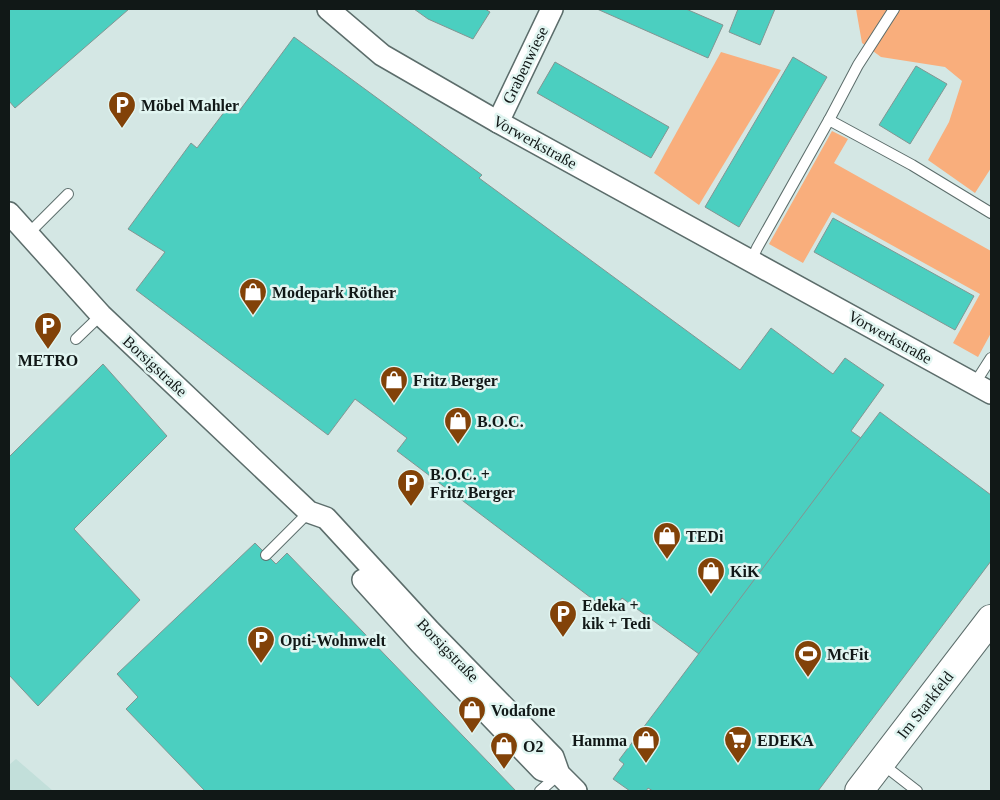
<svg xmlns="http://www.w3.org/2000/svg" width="1000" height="800" viewBox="0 0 1000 800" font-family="Georgia,serif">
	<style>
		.built { fill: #c2dfda }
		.green { fill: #f9ae7c }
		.building { fill: #4bcfc0; stroke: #839592 }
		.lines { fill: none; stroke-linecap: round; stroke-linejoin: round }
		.service-casing { stroke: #5c6d6b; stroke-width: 12 }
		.minor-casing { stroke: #5c6d6b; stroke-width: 24 }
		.secondary-casing { stroke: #5c6d6b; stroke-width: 30 }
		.service { stroke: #fff; stroke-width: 10 }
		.minor { stroke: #fff; stroke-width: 21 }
		.secondary { stroke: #fff; stroke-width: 28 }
		.labels { text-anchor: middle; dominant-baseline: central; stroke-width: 5; stroke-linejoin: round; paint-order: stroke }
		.street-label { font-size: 16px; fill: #111817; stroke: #e1f5f1 }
		.poi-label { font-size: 16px; font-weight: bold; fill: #111817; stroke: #e1f5f1; text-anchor: start }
	</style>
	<rect width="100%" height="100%" fill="#d4e7e4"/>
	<path class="built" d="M16,759L53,791H9V765Z"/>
	<g class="green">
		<path d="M856,9H991V168L975,193L928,160L949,122L962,81L945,67L881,57L862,43Z"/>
		<path d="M721,52L781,70L699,205L654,173Z"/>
		<path d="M832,131L848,139L834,163L991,251V333L978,357L953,343L980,294L832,212L803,263L769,244Z"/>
	</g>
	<g class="building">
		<path d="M9,9H129L15,108L9,101Z"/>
		<path d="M414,9H485L490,12L473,39L428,19Z"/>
		<path d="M597,9H686L723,25L708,58Z"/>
		<path d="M738,9H775L760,45L729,32Z"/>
		<path d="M294,37L482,175L479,178L740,370L771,328L833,374L845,358L884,385L851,431L861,438L699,654L622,598L611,613L397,451L407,438L355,399L328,435L136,290L165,252L128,229L191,143L197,148L228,107L237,114Z"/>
		<path d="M793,57L827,77L739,227L705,207Z"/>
		<path d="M555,62L669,127L651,158L537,93Z"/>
		<path d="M916,66L947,84L910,144L879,125Z"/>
		<path d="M833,218L974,296L955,330L814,252Z"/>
		<path d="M103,364L167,436L74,529L140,600L38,706L9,675V457Z"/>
		<path d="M880,412L991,495V561L818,791H653L648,788L646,791H630L613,779L624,764L619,760Z"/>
		<path d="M255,543L276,564L287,553L516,791H205L126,709L138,697L117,674Z"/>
	</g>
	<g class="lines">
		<defs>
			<g id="service">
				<path d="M829,120L858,65L894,9"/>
				<path d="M28,234L68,194"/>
				<path d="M751,261L757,248L829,120L912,165L991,213"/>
				<path d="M76,339L101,315"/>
				<path d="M975,383L991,358"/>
				<path d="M266,555L309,512"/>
				<path d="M881,763L917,791"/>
				<path d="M540,791L558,775"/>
			</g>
			<g id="minor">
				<path d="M328,9L382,55L498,122L991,393"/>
				<path d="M498,122L552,9"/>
				<path d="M9,213L101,315L309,512L326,518L430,631L553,757L559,774L576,791"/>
				<path d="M363,580L420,643L542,770L559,774"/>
			</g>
			<path id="secondary" d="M859,791L991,619"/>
		</defs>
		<use href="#service" class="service-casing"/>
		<use href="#minor" class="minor-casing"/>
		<use href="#secondary" class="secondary-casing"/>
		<use href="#service" class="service"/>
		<use href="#minor" class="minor"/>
		<use href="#secondary" class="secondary"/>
	</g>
	<defs>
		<symbol id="parking-pin" viewBox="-11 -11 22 30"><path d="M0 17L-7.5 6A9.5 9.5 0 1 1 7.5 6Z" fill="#824208" stroke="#e1f5f1"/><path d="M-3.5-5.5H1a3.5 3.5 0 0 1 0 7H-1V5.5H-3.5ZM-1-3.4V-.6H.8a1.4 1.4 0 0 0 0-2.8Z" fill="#fff"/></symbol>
		<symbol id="shop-pin" viewBox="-11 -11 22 30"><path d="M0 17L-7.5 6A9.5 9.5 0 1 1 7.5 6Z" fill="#824208" stroke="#e1f5f1"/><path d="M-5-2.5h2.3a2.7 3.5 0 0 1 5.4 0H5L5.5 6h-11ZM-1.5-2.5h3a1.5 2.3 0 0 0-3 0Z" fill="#fff"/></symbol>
		<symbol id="stadium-pin" viewBox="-11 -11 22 30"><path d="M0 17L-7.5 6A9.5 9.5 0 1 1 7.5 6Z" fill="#824208" stroke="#e1f5f1"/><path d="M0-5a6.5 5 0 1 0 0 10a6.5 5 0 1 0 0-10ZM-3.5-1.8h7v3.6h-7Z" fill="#fff"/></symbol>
		<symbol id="supermarket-pin" viewBox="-11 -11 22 30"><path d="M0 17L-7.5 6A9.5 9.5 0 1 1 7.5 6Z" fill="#824208" stroke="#e1f5f1"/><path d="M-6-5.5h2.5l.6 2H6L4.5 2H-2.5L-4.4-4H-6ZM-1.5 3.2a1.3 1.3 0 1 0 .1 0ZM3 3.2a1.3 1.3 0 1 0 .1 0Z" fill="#fff"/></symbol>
	</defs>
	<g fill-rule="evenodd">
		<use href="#parking-pin" x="106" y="89" width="32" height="43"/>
		<use href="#shop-pin" x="237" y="276" width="32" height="43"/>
		<use href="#parking-pin" x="32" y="310" width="32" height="43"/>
		<use href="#shop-pin" x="378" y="364" width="32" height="43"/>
		<use href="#shop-pin" x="442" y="405" width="32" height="43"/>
		<use href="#parking-pin" x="395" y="467" width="32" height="43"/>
		<use href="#shop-pin" x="651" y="520" width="32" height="43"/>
		<use href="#shop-pin" x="695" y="555" width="32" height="43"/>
		<use href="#parking-pin" x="547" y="598" width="32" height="43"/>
		<use href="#parking-pin" x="245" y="624" width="32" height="43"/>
		<use href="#stadium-pin" x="792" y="638" width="32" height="43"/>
		<use href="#shop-pin" x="456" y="694" width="32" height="43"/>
		<use href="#shop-pin" x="630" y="724" width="32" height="43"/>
		<use href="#supermarket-pin" x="722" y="724" width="32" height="43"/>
		<use href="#shop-pin" x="488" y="730" width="32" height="43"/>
	</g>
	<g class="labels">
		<g class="street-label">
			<text transform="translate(525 65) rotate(-64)">Grabenwiese</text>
			<text transform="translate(535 142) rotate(29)">Vorwerkstraße</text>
			<text transform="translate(890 337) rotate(29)">Vorwerkstraße</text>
			<text transform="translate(155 366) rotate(43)">Borsigstraße</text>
			<text transform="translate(448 650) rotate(46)">Borsigstraße</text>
			<text transform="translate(925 705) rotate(-52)">Im Starkfeld</text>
		</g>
		<g class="poi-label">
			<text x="141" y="105">Möbel Mahler</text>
			<text x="272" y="292">Modepark Röther</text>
			<text x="48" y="360" text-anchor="middle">METRO</text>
			<text x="413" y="380">Fritz Berger</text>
			<text x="477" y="421">B.O.C.</text>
			<text x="430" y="474">B.O.C. +<tspan x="430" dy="18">Fritz Berger</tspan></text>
			<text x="686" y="536">TEDi</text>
			<text x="730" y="571">KiK</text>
			<text x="582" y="605">Edeka +<tspan x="582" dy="18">kik + Tedi</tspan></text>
			<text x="280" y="640">Opti-Wohnwelt</text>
			<text x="827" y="654">McFit</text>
			<text x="491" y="710">Vodafone</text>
			<text x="627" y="740" text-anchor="end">Hamma</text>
			<text x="757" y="740">EDEKA</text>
			<text x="523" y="746">O2</text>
		</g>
	</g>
	<rect width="1000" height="800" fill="none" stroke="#111817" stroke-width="20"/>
</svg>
